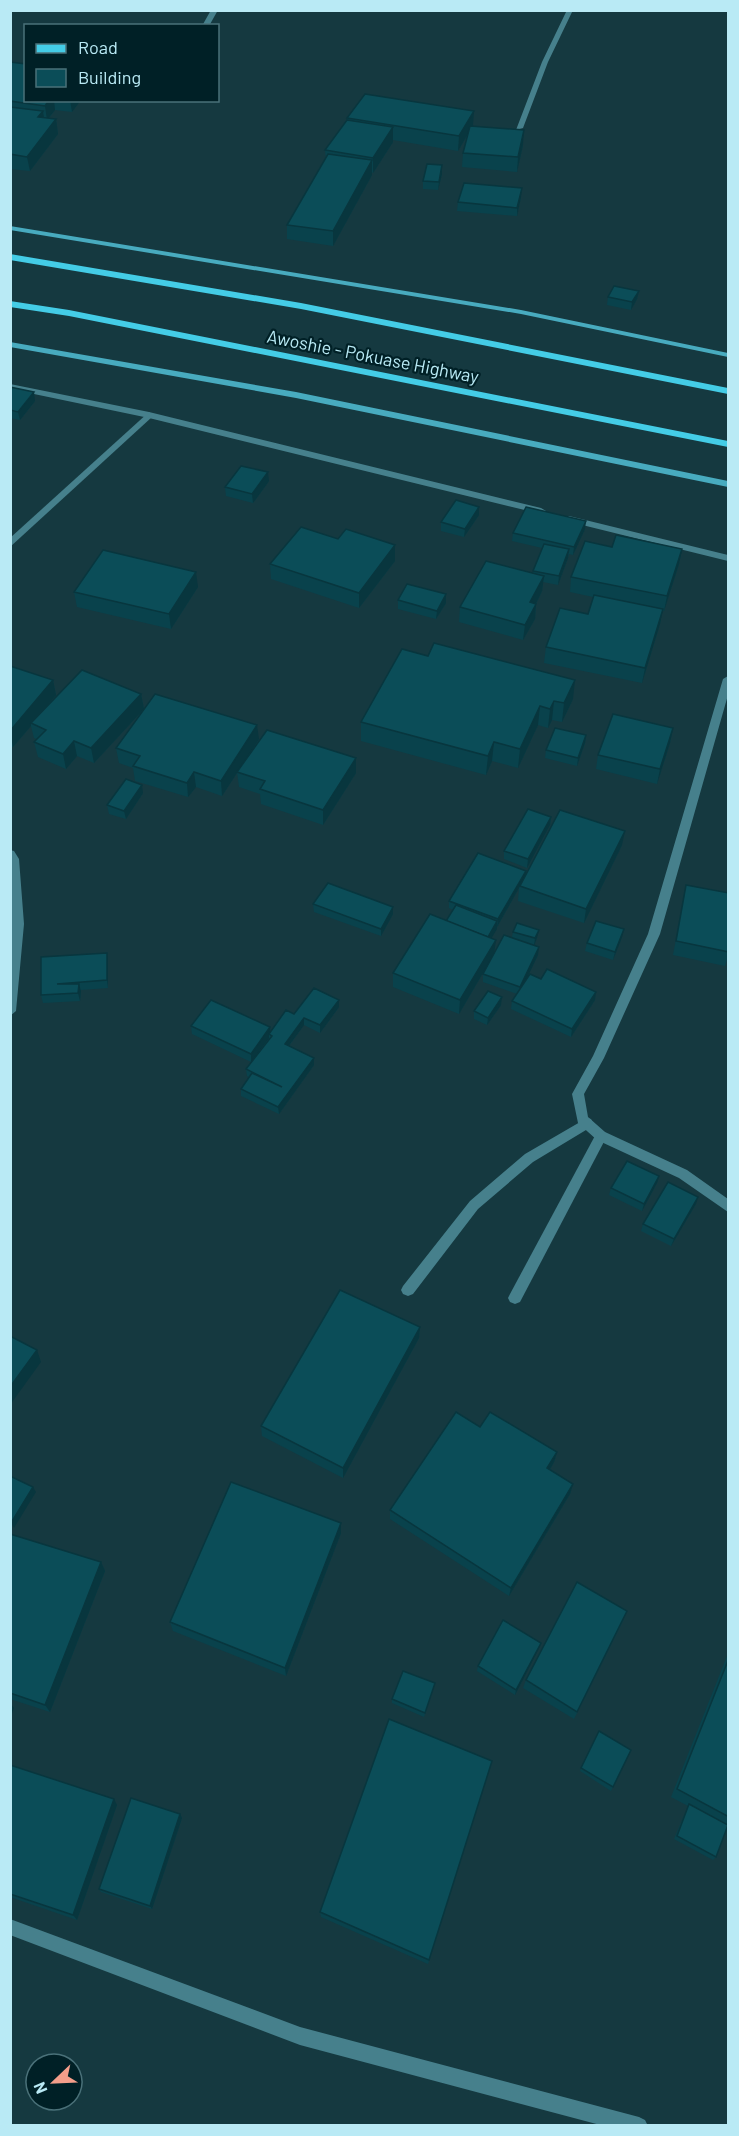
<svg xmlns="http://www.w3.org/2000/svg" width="739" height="2136" viewBox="0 0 739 2136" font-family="Barlow,sans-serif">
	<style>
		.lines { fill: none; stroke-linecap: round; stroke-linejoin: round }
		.lane { fill: #46808c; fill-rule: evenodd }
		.street { fill: #46808c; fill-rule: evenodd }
		.secondary { fill: #48abbf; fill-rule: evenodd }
		.primary { fill: #44cce6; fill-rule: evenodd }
		.wall { fill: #09424c }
		.shaded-wall { fill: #08363e }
		.building { fill: #0b4d58; stroke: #08363e; stroke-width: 1.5 }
		.labels { text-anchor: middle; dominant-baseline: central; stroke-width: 4.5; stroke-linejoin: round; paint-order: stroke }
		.far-street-label { font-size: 18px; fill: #b9eaf5; stroke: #002026 }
	</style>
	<rect width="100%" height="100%" fill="#153940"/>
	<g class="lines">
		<g class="lane">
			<path d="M149,412L153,415L152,417L10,547V538Z"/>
			<path d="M587,1118L591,1119L593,1123L591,1127L533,1162L478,1209L413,1294L408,1296L403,1294L401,1290L403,1286L470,1201L525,1154Z"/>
			<path d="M601,1131L605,1132L607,1136L520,1302L515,1304L510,1302L508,1298L510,1294L597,1132Z"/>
		</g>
		<g class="street">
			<path d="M211,10H218L209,26H202Z"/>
			<path d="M567,10H573L548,62L523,128L516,130L542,62Z"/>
			<path d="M10,384L149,412L541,508L546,511L541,514L149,418L10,389Z"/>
			<path d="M569,516L728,555V561L566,521V517Z"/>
			<path d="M728,676V695L660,934L604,1058L584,1094L588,1117L605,1132L687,1170L728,1199V1212L679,1178L597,1140L578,1123L572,1094L593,1056L648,934L723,679Z"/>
			<path d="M10,850L14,851L19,859L24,924L16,1011L10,1016L12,924Z"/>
			<path d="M10,1919L300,2027L639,2117L645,2120L648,2126H604L300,2045L10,1935Z"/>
		</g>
		<g class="secondary">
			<path d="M10,226L521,310L728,353V357L521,314L10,230Z"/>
			<path d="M10,342L296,392L728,481V487L296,398L10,347Z"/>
		</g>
		<g class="primary">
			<path d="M10,254L301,303L728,388V394L301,309L10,260Z"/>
			<path d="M10,301L69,310L728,441V447L69,316L10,307Z"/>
		</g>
	</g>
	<g class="wall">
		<path d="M10,62L26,100H81L72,112L55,110L49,118L56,119L58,134L30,171L10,169Z"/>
		<path d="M347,118L473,125V126L523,145L517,172L462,167L463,153L468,134L458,151L393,140V142L373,173L372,172V175L333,246L287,239V225L326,159L325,150L347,120Z"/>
		<path d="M442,165V174L438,190L423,189V181Z"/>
		<path d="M521,197L517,216L457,211L458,202Z"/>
		<path d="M639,291L637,299L631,310L607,305L608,297Z"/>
		<path d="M10,387L35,401L20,420L10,418Z"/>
		<path d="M269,481L253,503L226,496L225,487Z"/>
		<path d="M479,515L464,537L441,531V522Z"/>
		<path d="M585,529L573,555L569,554L568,558L558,585L543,582L542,591L536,604L535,619L523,640L459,622L460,607L533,573L542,548L512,541L513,533Z"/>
		<path d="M338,539L395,561L359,608L271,579L270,564Z"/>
		<path d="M612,547L682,549L679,564L664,611H662L660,624L642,683L544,663L546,647L588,614L593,597L570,592L571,577Z"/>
		<path d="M198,587L171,629L77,607L74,592Z"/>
		<path d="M398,600L446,603L436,619L398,609Z"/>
		<path d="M11,666L53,680L56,695L47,706L141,694L144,709L94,763L77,756L66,769L38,757L34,742L37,739L34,738L31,726L13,747L10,746Z"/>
		<path d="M573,699L562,722L552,720L548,728L538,725L518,768L492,761L486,775L361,741V722Z"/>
		<path d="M673,728L670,743L657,784L596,769L598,755Z"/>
		<path d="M586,735L585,743L577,766L545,758L546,750Z"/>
		<path d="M259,739L222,796L196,787L188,797L135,781L133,768L119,763L116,748Z"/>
		<path d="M356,758V773L323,825L261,804L260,794L239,787L237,772Z"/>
		<path d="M143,793L126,819L109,814L107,805Z"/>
		<path d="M551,817L550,825L527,868L504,859V851Z"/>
		<path d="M622,845L584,923L518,901L519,888L491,938L494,953L512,937L513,932L537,938L534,945L538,955L525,981L541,979L595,1000L571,1037L511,1009L512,1001L517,994L483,982V974L493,956L459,1014L393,987V973L446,921L453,910L449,908V901Z"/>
		<path d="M686,885L729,893V953L725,966L673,955Z"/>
		<path d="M313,904L393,914L381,936L314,912Z"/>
		<path d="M622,937L613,960L585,951L587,943Z"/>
		<path d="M108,961V988L81,990L80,1001L43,1003L41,995Z"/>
		<path d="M501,1005L487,1025L474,1019V1011Z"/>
		<path d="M339,1007L320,1033L304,1025L289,1046L314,1065L279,1114L241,1096V1089L249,1077L247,1076L246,1069L269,1039V1038L251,1062L192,1034L191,1026L271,1032L294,1014Z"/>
		<path d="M659,1176L657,1183L642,1211L609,1195L611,1188Z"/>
		<path d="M696,1204L671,1246L641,1231L643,1224Z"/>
		<path d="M420,1327L419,1338L343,1478L262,1436L261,1426Z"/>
		<path d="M480,1427L557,1452L554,1462L550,1469L573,1484L570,1494L509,1596L390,1519V1510Z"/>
		<path d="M341,1523V1533L286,1676L173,1631L170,1622Z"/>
		<path d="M10,1534L101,1562L105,1571L50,1712L10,1699Z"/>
		<path d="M624,1619L574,1719L523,1688L526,1680Z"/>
		<path d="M541,1643L539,1648L515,1695L477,1671L478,1666Z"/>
		<path d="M729,1651V1829L727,1828L716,1857L713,1860L674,1839L688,1806L671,1797Z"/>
		<path d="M434,1687L424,1717L392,1703V1699Z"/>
		<path d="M599,1731L613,1787L611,1791L580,1771Z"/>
		<path d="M492,1761L428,1964L321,1917L320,1912Z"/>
		<path d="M10,1765L117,1805L77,1920L10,1897Z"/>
		<path d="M180,1814L182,1818L152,1909L101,1892L99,1889Z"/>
	</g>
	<g class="shaded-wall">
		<path d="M49,100H54L55,110L47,120L45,106Z"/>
		<path d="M70,100H81L72,112Z"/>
		<path d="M43,111L45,126L38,117Z"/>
		<path d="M474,111L473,125L458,151L459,136Z"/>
		<path d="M56,119L58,134L30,171L27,157Z"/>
		<path d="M393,127V142L373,173V158Z"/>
		<path d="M524,130L523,145L517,172L518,157Z"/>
		<path d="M372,160V175L333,246V231Z"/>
		<path d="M442,165V174L438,190L439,182Z"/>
		<path d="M522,188L521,197L517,216V208Z"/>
		<path d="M639,291L637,299L631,310L632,302Z"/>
		<path d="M34,392L35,401L20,420L18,412Z"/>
		<path d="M268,472L269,481L253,503L252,494Z"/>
		<path d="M479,507V515L464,537L465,529Z"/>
		<path d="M586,521L585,529L573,555L574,547Z"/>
		<path d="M395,545V561L359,608V593Z"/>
		<path d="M569,549L568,558L558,585L559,576Z"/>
		<path d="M682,549L679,564L664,611L667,596Z"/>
		<path d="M196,572L198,587L171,629L169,614Z"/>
		<path d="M544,576L542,591L530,616L536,604L535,619L523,640L525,625L530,602Z"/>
		<path d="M446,594V603L436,619L437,611Z"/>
		<path d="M663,609L660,624L642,683L645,668Z"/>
		<path d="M53,680L56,695L32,724L31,723V726L13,747L10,731Z"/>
		<path d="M575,680L573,699L562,722L564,703Z"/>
		<path d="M141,694L144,709L94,763L91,748Z"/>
		<path d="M554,701L552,720L548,728L550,709Z"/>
		<path d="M540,706L538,725L518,768L520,749Z"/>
		<path d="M257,725L259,739L222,796L221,781Z"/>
		<path d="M673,728L670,743L657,784L660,769Z"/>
		<path d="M586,735L585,743L577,766L578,758Z"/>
		<path d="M74,741L77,756L66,769L63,754Z"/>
		<path d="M494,742L492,761L486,775L488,756Z"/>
		<path d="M356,758V773L323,825V810Z"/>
		<path d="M194,772L196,787L188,797L187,783Z"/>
		<path d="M142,785L143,793L126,819L124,811Z"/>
		<path d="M551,817L550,825L527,868L528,859Z"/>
		<path d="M625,831L622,845L584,923L586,909Z"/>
		<path d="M526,871L525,879L520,886L519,888L497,927L498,919Z"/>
		<path d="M393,907V914L381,936V929Z"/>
		<path d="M497,921V929L485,949V941Z"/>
		<path d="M624,929L622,937L613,960L615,952Z"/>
		<path d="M539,930L537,938L534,946L535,938Z"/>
		<path d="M496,940L494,954L459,1014L460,1000Z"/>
		<path d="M539,947L538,955L519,995L520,987Z"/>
		<path d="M107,953L108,961V988L107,980Z"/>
		<path d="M79,984L81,991L80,1001L78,993Z"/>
		<path d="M596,992L595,1000L571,1037L572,1029Z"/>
		<path d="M502,997L501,1005L487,1025L488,1018Z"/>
		<path d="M339,1000V1007L320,1033V1025Z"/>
		<path d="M304,1018V1025L285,1051V1044Z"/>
		<path d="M270,1027L271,1035L269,1034V1038L251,1062V1054Z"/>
		<path d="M314,1058V1065L279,1114L278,1107Z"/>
		<path d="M659,1176L657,1183L642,1211L644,1204Z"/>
		<path d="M698,1197L696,1204L671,1246L674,1239Z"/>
		<path d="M420,1327L419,1338L343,1478V1468Z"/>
		<path d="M37,1350L41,1362L10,1405V1387Z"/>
		<path d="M557,1452L554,1462L545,1478L547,1468Z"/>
		<path d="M573,1484L570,1494L509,1596L511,1588Z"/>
		<path d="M33,1487L36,1492L14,1528L11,1523Z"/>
		<path d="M341,1523V1533L286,1676L285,1668Z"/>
		<path d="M101,1562L105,1571L50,1712L45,1705Z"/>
		<path d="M541,1643L539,1648L515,1695L516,1690Z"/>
		<path d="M11,1704L14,1708L10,1719V1707Z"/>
		<path d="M114,1799L117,1805L77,1920L73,1915Z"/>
		<path d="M180,1814L182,1818L152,1909L150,1906Z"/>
	</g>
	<g class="building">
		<path d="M10,62L26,64V100H49L45,106L10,101Z"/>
		<path d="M365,94L474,111L459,136L347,118Z"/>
		<path d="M10,107L43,111L38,117L56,119L27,157L10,154Z"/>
		<path d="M347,120L393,127L373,158L325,150Z"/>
		<path d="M470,126L524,130L518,157L463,153Z"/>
		<path d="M328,154L372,160L333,231L287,225Z"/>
		<path d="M427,164L442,165L439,182L423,181Z"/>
		<path d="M464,183L522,188L517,208L458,202Z"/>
		<path d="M614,286L639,291L632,302L608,297Z"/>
		<path d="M10,387L34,392L18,412L10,410Z"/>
		<path d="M241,466L268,472L252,494L225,487Z"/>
		<path d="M456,500L479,507L465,529L441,522Z"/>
		<path d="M526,507L586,521L574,547L513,533Z"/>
		<path d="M301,527L338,539L346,529L395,545L359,593L270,564Z"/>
		<path d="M616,535L682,549L667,596L571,577L585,541L612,547Z"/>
		<path d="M544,544L569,549L559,576L533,571Z"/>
		<path d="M103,550L196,572L169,614L74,592Z"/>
		<path d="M486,561L544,576L530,602L536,604L525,625L460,607Z"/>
		<path d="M407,584L446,594L437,611L398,600Z"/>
		<path d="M594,595L663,609L645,668L546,647L560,608L588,614Z"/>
		<path d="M434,643L575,680L564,703L554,701L550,709L540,706L520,749L494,742L488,756L361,722L402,649L428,656Z"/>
		<path d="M10,666L53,680L10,731Z"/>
		<path d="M82,670L141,694L91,748L74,741L63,754L34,742L46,730L31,723Z"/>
		<path d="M155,694L257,725L221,781L194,772L187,783L133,766L140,756L116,748Z"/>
		<path d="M613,714L673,728L660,769L598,755Z"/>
		<path d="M555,728L586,735L578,758L546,750Z"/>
		<path d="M267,730L356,758L323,810L260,789L265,781L237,772Z"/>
		<path d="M126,779L142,785L124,811L107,805Z"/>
		<path d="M528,809L551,817L528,859L504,851Z"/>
		<path d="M560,810L625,831L586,909L520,886Z"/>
		<path d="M478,853L526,871L498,919L449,901Z"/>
		<path d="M328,883L393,907L381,929L313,904Z"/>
		<path d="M686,885L729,893V952L676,941Z"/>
		<path d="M456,905L497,921L488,937L446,921Z"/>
		<path d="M430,914L496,940L460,1000L393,973Z"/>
		<path d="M596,921L624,929L615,952L587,943Z"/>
		<path d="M517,923L539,930L535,938L513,932Z"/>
		<path d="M504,935L539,947L520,987L483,974Z"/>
		<path d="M107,953V980L57,984H79L78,993L41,995V957Z"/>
		<path d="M547,969L596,992L572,1029L512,1001L530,974L541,979Z"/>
		<path d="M314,988L339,1000L320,1025L304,1018L285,1044L314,1058L278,1107L241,1089L252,1073L282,1087L246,1069L272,1036L269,1034L286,1010L294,1014Z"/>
		<path d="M488,991L502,997L488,1018L474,1011Z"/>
		<path d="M211,1000L270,1027L251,1054L191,1026Z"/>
		<path d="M627,1161L659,1176L644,1204L611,1188Z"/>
		<path d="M668,1182L698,1197L674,1239L643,1224Z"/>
		<path d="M340,1290L420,1327L343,1468L261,1426Z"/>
		<path d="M10,1336L37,1350L10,1387Z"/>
		<path d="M456,1412L480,1427L490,1412L557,1452L547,1468L573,1484L511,1588L390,1510Z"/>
		<path d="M10,1476L33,1487L11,1523H10Z"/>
		<path d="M231,1482L341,1523L285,1668L170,1622Z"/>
		<path d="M10,1534L101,1562L45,1705L10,1693Z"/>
		<path d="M577,1582L627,1611L577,1712L526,1680Z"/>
		<path d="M503,1620L541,1643L516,1690L478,1666Z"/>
		<path d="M729,1658V1817L677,1789Z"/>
		<path d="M403,1671L435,1683L425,1713L392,1699Z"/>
		<path d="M389,1719L492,1761L429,1960L320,1912Z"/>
		<path d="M599,1731L631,1750L613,1787L581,1768Z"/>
		<path d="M10,1765L114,1799L73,1915L10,1894Z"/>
		<path d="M131,1798L180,1814L150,1906L99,1889Z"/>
		<path d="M689,1804L728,1825L716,1857L677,1836Z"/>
	</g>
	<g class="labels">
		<g class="far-street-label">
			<text transform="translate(373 356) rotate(11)">Awoshie - Pokuase Highway</text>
		</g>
	</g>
	<rect width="739" height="2136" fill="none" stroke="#b9eaf5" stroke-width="24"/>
	<rect x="24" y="24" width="195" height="78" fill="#002026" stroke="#4a7179" stroke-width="1.5"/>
	<rect x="36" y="44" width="30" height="9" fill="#44cce6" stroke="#4a7179" stroke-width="1.5"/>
	<text x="78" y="54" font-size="18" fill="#b9eaf5">Road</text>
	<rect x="36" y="69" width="30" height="18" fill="#0b4d58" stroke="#4a7179" stroke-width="1.5"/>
	<text x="78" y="84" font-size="18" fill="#b9eaf5">Building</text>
	<g transform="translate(54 2082) rotate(247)"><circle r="28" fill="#002026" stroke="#4a7179" stroke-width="1.5"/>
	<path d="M0-4.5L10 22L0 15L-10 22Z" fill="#f49e8a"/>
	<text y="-9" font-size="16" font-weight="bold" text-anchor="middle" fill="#b9eaf5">N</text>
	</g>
</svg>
